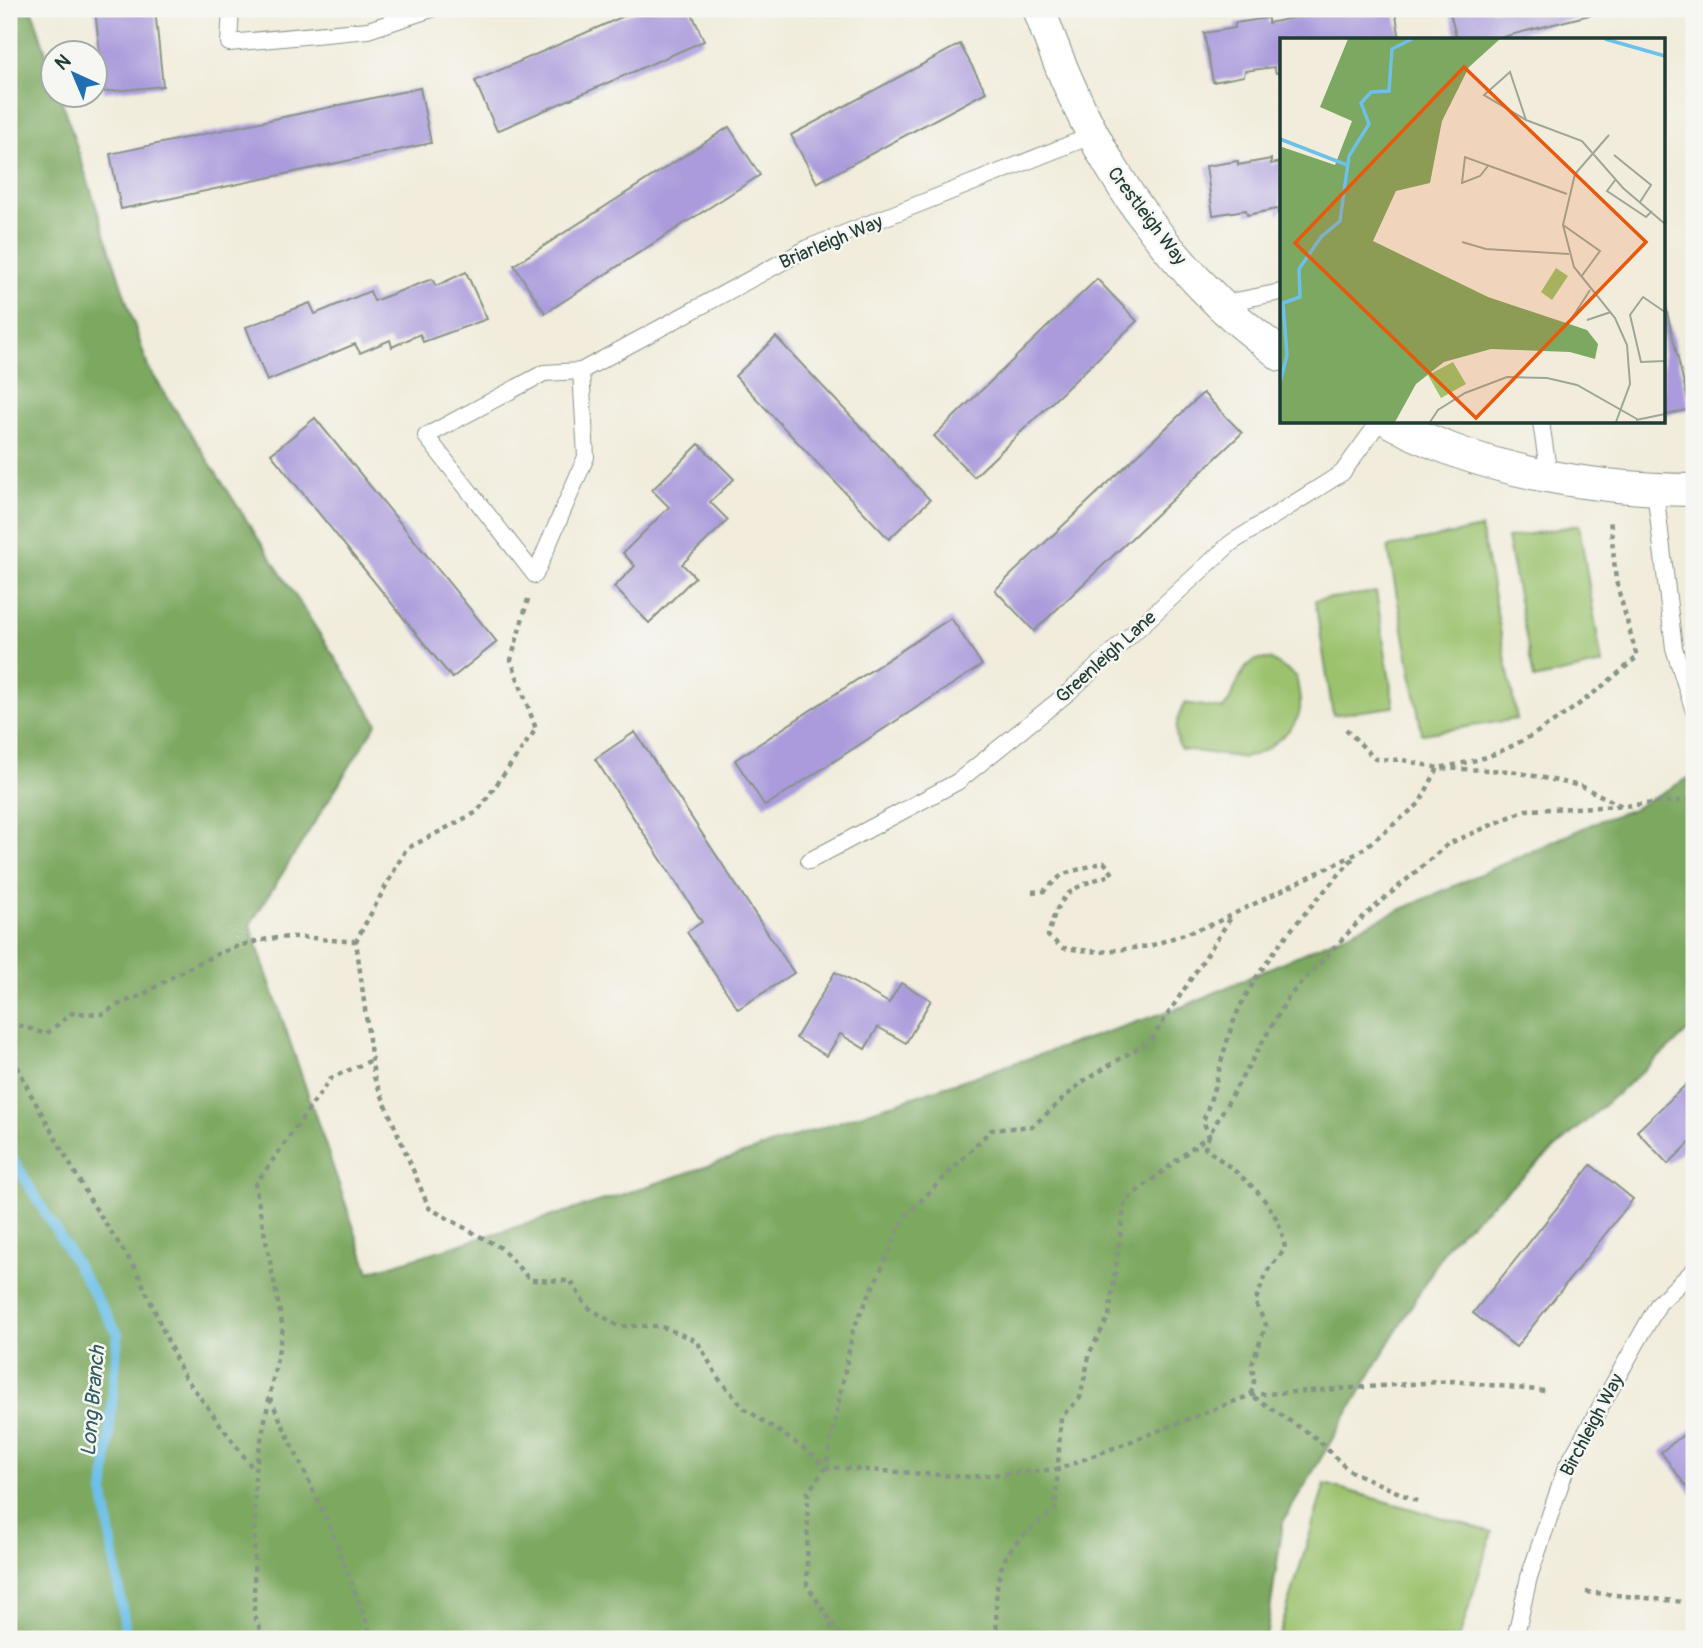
<svg xmlns="http://www.w3.org/2000/svg" width="1703" height="1648" viewBox="0 0 1703 1648" font-family="Pangolin,sans-serif">
	<style>
		.green { fill: #9cc26e; stroke: #5e8051; stroke-width: 2 }
		.forest { fill: #7da861; stroke: #4e724a; stroke-width: 2 }
		.lines { fill: none; stroke-linecap: round; stroke-linejoin: round }
		.stream { stroke: #6dc0e9; stroke-width: 10 }
		.building { fill: #ab9bdc }
		.service-casing { stroke: #889488; stroke-width: 18 }
		.minor-casing { stroke: #889488; stroke-width: 34 }
		.path { stroke: #889488; stroke-width: 4.5; stroke-dasharray: 5 5; stroke-linecap: butt }
		.service { stroke: #fff; stroke-width: 16 }
		.minor { stroke: #fff; stroke-width: 32 }
		.labels { text-anchor: middle; dominant-baseline: central; stroke-width: 5; stroke-linejoin: round; paint-order: stroke }
		.street-label { font-size: 19px; fill: #1f3d34; stroke: #f6f6f2 }
		.water-label { font-size: 21px; font-style: italic; fill: #325e61; stroke: #f6f6f2 }
		.inset-river { fill: none; stroke: #6dc0e9; stroke-width: 3.5 }
		.inset-road { fill: none; stroke: #9da698; stroke-width: 2 }
		.view { fill: #e8590c; fill-opacity: 0.15; stroke: #e8590c; stroke-width: 3.5 }
		.inset-edge { fill: none; stroke: #1f3d34; stroke-width: 3.5 }
	</style>
	<rect width="100%" height="100%" fill="#f6f6f2"/>
	<filter id="ink" filterUnits="userSpaceOnUse"><feTurbulence type="fractalNoise" baseFrequency=".0143" numOctaves="2"/><feDisplacementMap in="SourceGraphic" scale="14" xChannelSelector="R" yChannelSelector="G"/><feConvolveMatrix kernelMatrix="1 2 1 2 8 2 1 2 1" color-interpolation-filters="sRGB"/></filter>
	<filter id="wash" filterUnits="userSpaceOnUse"><feTurbulence type="fractalNoise" baseFrequency=".00686" numOctaves="4" result="noise"/><feDisplacementMap in="SourceGraphic" scale="28" xChannelSelector="R" yChannelSelector="G"/><feGaussianBlur stdDeviation="1.57" result="paint"/><feColorMatrix in="noise" values="0 0 0 0 0 0 0 0 0 0 0 0 0 0 0 0 0 1.4 0 .05"/><feComposite in="paint" operator="in"/></filter>
	<g filter="url(#wash)">
		<rect width="100%" height="100%" fill="#f1ecdb"/>
		<g class="green">
			<path d="M1579,525L1602,664L1534,679L1507,538Z"/>
			<path d="M1481,528L1517,719L1422,734L1388,547Z"/>
			<path d="M1376,592L1394,707L1333,715L1315,600Z"/>
			<path d="M1259,659H1270L1296,676C1298,687 1301,699 1300,709C1298,730 1262,755 1244,758L1181,749C1172,735 1177,716 1185,703L1223,709C1238,694 1236,667 1259,659Z"/>
			<path d="M1325,1484L1492,1532L1459,1639H1278Z"/>
		</g>
		<path class="forest" d="M9,9H32L52,72V94L60,95L148,367L377,723L250,925L369,1272L624,1194L1187,1005L1601,820L1631,810L1694,775V1026L1450,1241L1283,1522L1266,1639H9Z"/>
		<g class="lines">
			<path class="stream" d="M9,1152L118,1334L104,1495L127,1639"/>
		</g>
		<g id="blocks">
			<g class="building">
				<path d="M95,9H155L163,86L104,92Z"/>
				<path d="M640,9H690L704,41L497,131L475,81Z"/>
				<path d="M1325,9H1395L1400,40H1281V72L1276,73L1274,67L1245,71L1244,76L1213,82L1204,33L1235,28V23L1268,18V23L1298,17L1297,13Z"/>
				<path d="M1449,9H1609V10L1491,40H1457Z"/>
				<path d="M960,44L986,92L817,183L791,135Z"/>
				<path d="M420,88L431,143L121,209L110,154Z"/>
				<path d="M729,127L760,175L545,313L514,265Z"/>
				<path d="M1271,159V164L1281,162V214H1278L1277,209L1247,215L1246,210L1213,215L1206,166L1238,161V165Z"/>
				<path d="M466,272L487,319L423,342L420,334L392,347L390,340L360,353L355,344L267,381L246,327L310,303L315,314L370,291L374,301L432,279L436,286Z"/>
				<path d="M1097,279L1137,321L974,477L934,436Z"/>
				<path d="M1663,296L1690,409L1663,416Z"/>
				<path d="M776,337L930,500L889,539L735,376Z"/>
				<path d="M1203,393L1242,433L1034,631L995,590Z"/>
				<path d="M315,418L497,642L452,678L271,454Z"/>
				<path d="M699,444L734,479L710,502L728,520L682,564L695,577L649,623L614,587L635,566L623,553L669,507L652,490Z"/>
				<path d="M951,618L982,665L765,806L735,760Z"/>
				<path d="M635,732L794,973L738,1009L687,932L702,922L595,759Z"/>
				<path d="M835,972L889,1003L901,983L931,1000L906,1043L878,1027L865,1049L840,1034L827,1056L796,1038Z"/>
				<path d="M1694,1077V1139L1668,1164L1637,1131Z"/>
				<path d="M1591,1165L1633,1199L1516,1347L1473,1313Z"/>
				<path d="M1694,1427V1497L1661,1452Z"/>
			</g>
		</g>
	</g>
	<g filter="url(#ink)">
		<use href="#blocks" fill-opacity="0" stroke="#889488" stroke-width="2"/>
		<g class="lines">
			<defs>
				<g id="service">
					<path d="M231,9L229,43L368,30L432,9"/>
					<path d="M1220,304L1281,292"/>
					<path d="M581,371L586,457L535,575L426,436L544,373L581,371L810,247L1091,136"/>
					<path d="M1541,422L1549,476"/>
					<path d="M1655,490L1674,648L1694,711"/>
					<path d="M809,861L957,782L1069,692L1231,543L1342,473L1379,422"/>
					<path d="M1515,1639L1529,1577L1566,1468L1659,1303L1694,1270"/>
				</g>
				<g id="minor">
					<path d="M1039,9C1079,123 1131,218 1219,303C1238,322 1261,338 1281,355"/>
					<path d="M1391,422C1481,472 1593,489 1694,490"/>
				</g>
			</defs>
			<use href="#service" class="service-casing"/>
			<use href="#minor" class="minor-casing"/>
			<g class="path">
				<path d="M528,599L511,660L536,729L477,812L406,849L356,941L374,1077L429,1208L501,1248L530,1280L571,1281L586,1306L618,1326H660L697,1341L719,1379L744,1408L802,1447L826,1467L970,1477L1059,1469L1251,1395L1453,1381L1545,1391"/>
				<path d="M1346,729L1375,759L1403,760L1438,768L1511,771L1581,786L1622,806L1689,800L1694,796"/>
				<path d="M1032,892L1044,891L1063,874L1104,862L1113,874C1072,887 1059,891 1048,936L1063,948L1101,952L1150,946L1213,924L1358,853L1419,804L1438,768C1454,765 1471,762 1486,757C1538,739 1596,693 1637,657L1616,581L1610,518"/>
				<path d="M9,1022L46,1034L72,1013L105,1014C117,1002 132,1001 147,992C198,961 251,931 313,938C328,940 340,941 356,941"/>
				<path d="M9,1048L30,1093L92,1203L137,1271L182,1373L254,1470"/>
				<path d="M270,1398L330,1527L373,1639"/>
				<path d="M1417,1501L1348,1470L1317,1439L1251,1395L1254,1381L1252,1364L1266,1325L1255,1302L1268,1270L1285,1249C1280,1201 1240,1175 1205,1148L1209,1135L1289,996L1363,917L1448,844L1526,810L1622,806"/>
				<path d="M1586,1592L1694,1603"/>
				<path d="M832,1623L842,1639"/>
				<path d="M264,1639L254,1614L255,1471L283,1328L255,1185L331,1078L370,1061"/>
				<path d="M832,1639L831,1622L807,1585L808,1492L826,1467L853,1330L905,1217L991,1130L1033,1126L1082,1082L1151,1040L1232,916"/>
				<path d="M997,1639C994,1570 996,1551 1055,1511L1061,1417L1080,1398L1090,1352L1109,1316L1125,1201L1209,1135L1203,1121C1217,1086 1224,1041 1239,1009C1267,951 1313,905 1355,856"/>
			</g>
			<use href="#service" class="service"/>
			<use href="#minor" class="minor"/>
		</g>
	</g>
	<g class="labels">
		<g class="street-label">
			<text transform="translate(1147 216) rotate(53)">Crestleigh Way</text>
			<text transform="translate(831 242) rotate(-23)">Briarleigh Way</text>
			<text transform="translate(1106 657) rotate(-42)">Greenleigh Lane</text>
			<text transform="translate(1592 1425) rotate(-62)">Birchleigh Way</text>
		</g>
		<g class="water-label">
			<text transform="translate(93 1401) rotate(-85)">Long Branch</text>
		</g>
	</g>
	<g transform="translate(1280 38)">
		<rect width="385" height="385" fill="#f1ecdb"/>
		<path d="M276,230L288,238L272,262L261,254ZM173,324L186,346L161,360L148,337Z" fill="#9cc26e"/>
		<path d="M68,1H220L189,29L162,83L150,145L116,153L93,203L208,259L307,292L318,306L315,321L290,314L211,311L164,324L136,346L115,384H0V113L2,109L55,127L72,83L40,69Z" fill="#7da861"/>
		<path class="inset-river" d="M325,1L385,18M0,101L67,127M0,345L7,317L3,265L20,259L19,231L41,199L60,183L69,118L89,86L81,65L91,54L109,53L112,11L132,1"/>
		<path class="inset-road" d="M246,82L230,34L204,57L246,82L302,103L343,150L385,186M329,97L295,136L283,187L294,229L335,280L347,307L350,346L336,384M334,117L371,147L360,164M208,128L200,138L182,145L185,119L287,156M336,141L327,153L366,179L372,173M283,187L320,213L301,239M182,204L206,211L289,216M385,274L363,259L350,277L361,324L385,323M292,280L310,252M307,282L331,274M356,382L385,376M150,384L158,372L185,355L227,339L267,340L297,347L357,381"/>
		<path class="view" d="M184,29L366,204L196,380L15,205Z"/>
		<rect width="385" height="385" class="inset-edge"/>
	</g>
	<rect width="1703" height="1648" fill="none" stroke="#f6f6f2" stroke-width="35"/>
	<g transform="translate(74 74) rotate(316)"><circle r="33" fill="#f6f6f2" stroke="#a0aca6" stroke-width="2"/>
	<path d="M0-5L12 26L0 18L-12 26Z" fill="#1f6fb2"/>
	<text y="-10" font-size="19" font-weight="bold" text-anchor="middle" fill="#1f3d34">N</text>
	</g>
</svg>
